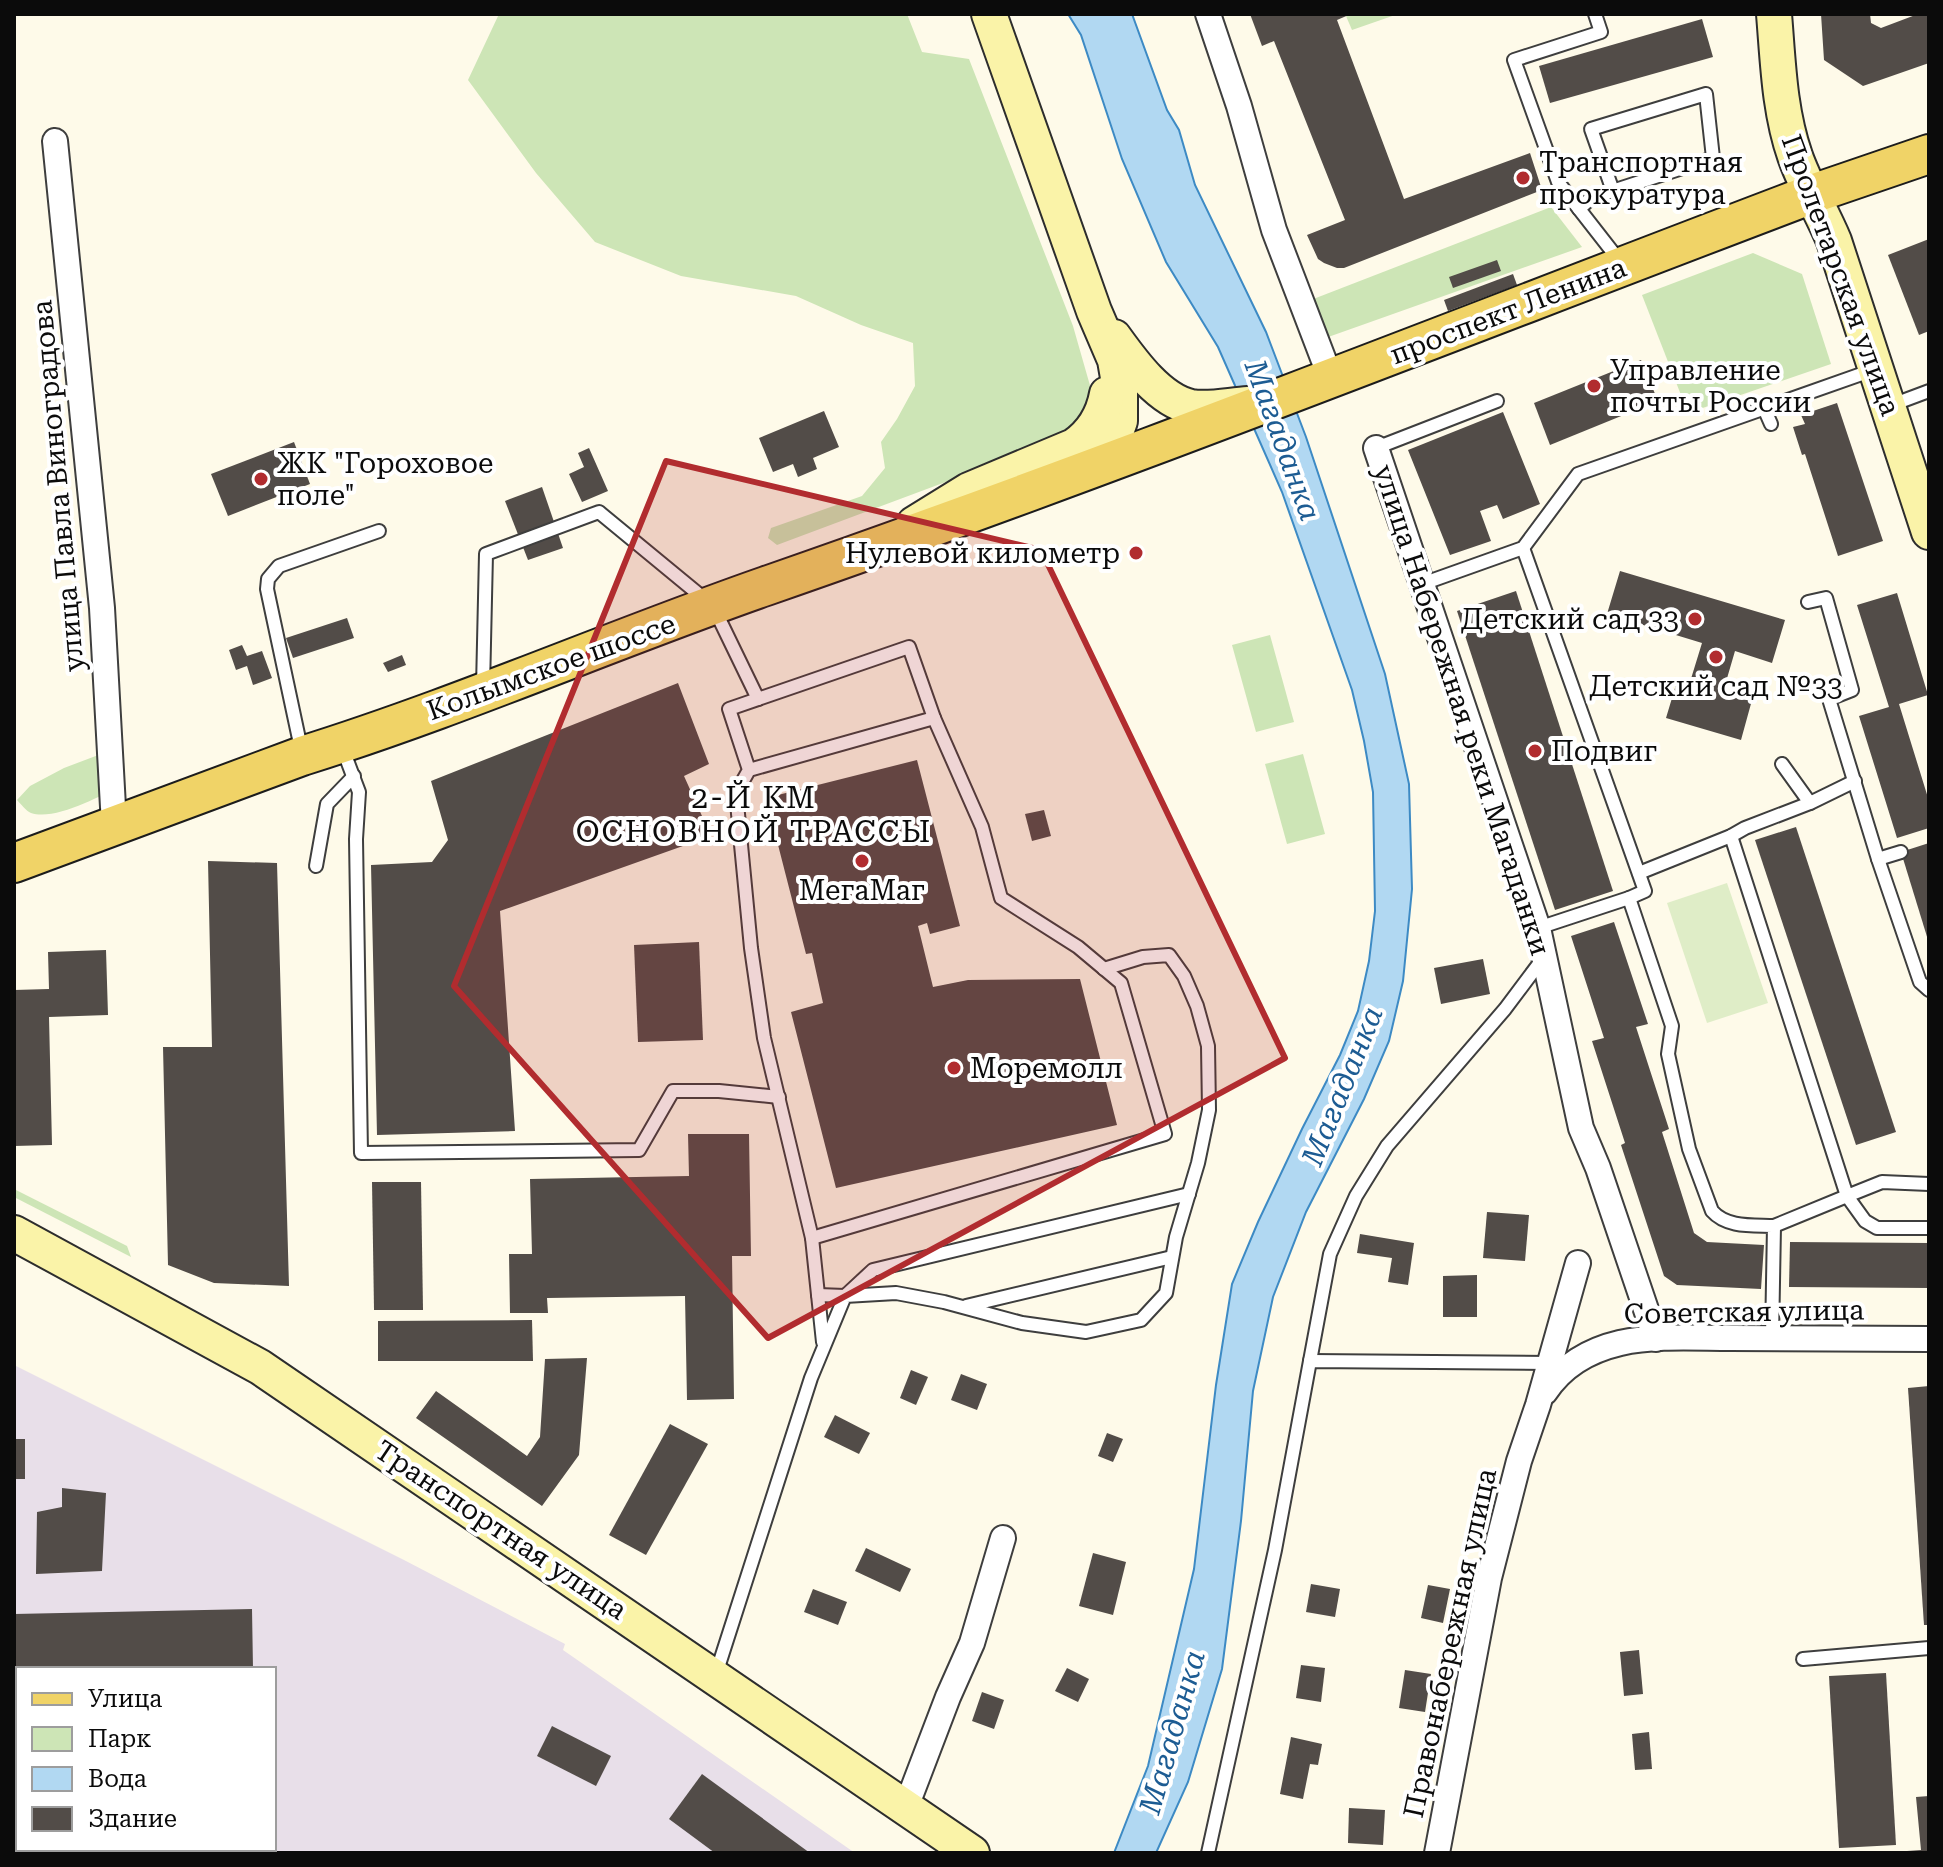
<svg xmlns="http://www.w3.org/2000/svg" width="1943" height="1867" viewBox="0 0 1943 1867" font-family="'Roboto Serif',serif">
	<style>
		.industrial { fill: #e8dfe9; fill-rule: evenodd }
		.green { fill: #cde5b6 }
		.pitch { fill: #dfedc7 }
		.water { fill: #b1d8f2; stroke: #3d8ac4; stroke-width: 2 }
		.building { fill: #524c48 }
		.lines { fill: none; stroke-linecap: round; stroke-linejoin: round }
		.lane-casing { stroke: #3e3e3e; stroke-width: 16 }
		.street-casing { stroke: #3e3e3e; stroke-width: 28 }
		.secondary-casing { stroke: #2d2d2d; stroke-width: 38 }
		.primary-casing { stroke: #1c1c1c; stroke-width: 42 }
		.lane { stroke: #fff; stroke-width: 12 }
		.street { stroke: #fff; stroke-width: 24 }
		.secondary { stroke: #faf3a8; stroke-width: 34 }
		.primary { stroke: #f0d367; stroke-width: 38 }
		.marked { fill: #b12c2f; fill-opacity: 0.2; stroke: #b12c2f; stroke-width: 6; stroke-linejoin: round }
		.poi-dot { fill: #b12c2f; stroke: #fff; stroke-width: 3 }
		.labels { text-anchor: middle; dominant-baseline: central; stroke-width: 8; stroke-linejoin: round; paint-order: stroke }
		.poi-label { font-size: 28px; fill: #0b0b0b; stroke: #fff; text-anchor: start }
		.street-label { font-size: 28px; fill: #0b0b0b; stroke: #fff }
		.water-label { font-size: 30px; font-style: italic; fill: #1d5c93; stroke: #fff }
		.neighbourhood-label { font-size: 30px; letter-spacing: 2px; fill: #0b0b0b; stroke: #fff }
	</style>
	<rect width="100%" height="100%" fill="#fefae9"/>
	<path class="industrial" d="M14,1365L404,1560L565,1644L563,1650L855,1853H14ZM18,1669H274V1849H18Z"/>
	<g class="green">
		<path d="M499,14H907L922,52L969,59L1073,326L1093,396L1082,431L777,545L768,538L771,528L862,496L885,468L881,442L897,419L915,386L913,343L861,325L796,296L681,276L595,242L536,173L468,80Z"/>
		<path d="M1353,14H1398L1352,30L1346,16Z"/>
		<path d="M1551,207L1582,247L1317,341L1303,303Z"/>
		<path d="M1753,253L1802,274L1831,364L1688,413L1642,295Z"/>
		<path d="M1270,635L1294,722L1256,732L1232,645Z"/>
		<path d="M101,754L114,757L124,773L121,786C100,796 55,821 31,813C26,811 21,804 17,800L30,786L64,768Z"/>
		<path d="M1303,754L1325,834L1287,844L1265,764Z"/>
		<path d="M14,1189L127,1246L131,1257L14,1197Z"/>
	</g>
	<path class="pitch" d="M1727,883L1768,1003L1707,1023L1667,903Z"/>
	<path class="water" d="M1068,14H1132L1167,110L1179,130L1195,185L1266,332L1306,437L1385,674L1409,784L1412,889L1403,981L1389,1041L1364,1099L1306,1212L1273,1297L1253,1391L1241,1521L1222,1669L1188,1782L1156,1853H1114L1148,1766L1194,1569L1216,1385L1232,1284L1258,1222L1302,1129L1340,1055L1358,1011L1369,961L1375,911L1373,792L1364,741L1352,690L1282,492L1218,347L1166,262L1122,159L1081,35Z"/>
	<g class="building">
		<path d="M1250,14H1351L1337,20L1404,199L1530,153L1542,190L1344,268H1337L1324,263L1318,259L1307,235L1345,220L1274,41L1262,46Z"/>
		<path d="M1821,14H1870L1871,23L1881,28L1918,14H1929V63L1863,86L1824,60Z"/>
		<path d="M1702,19L1713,57L1550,103L1539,66Z"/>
		<path d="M1929,239V331L1919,335L1888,255Z"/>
		<path d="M1497,260L1501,271L1453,288L1449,277Z"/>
		<path d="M1513,274L1517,285L1448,311L1444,300Z"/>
		<path d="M1641,360L1658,401L1550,445L1534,403Z"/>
		<path d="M1837,403L1883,541L1838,556L1805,454L1802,455L1793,427L1805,424L1801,415Z"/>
		<path d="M824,411L839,447L813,458L817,469L798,477L793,464L773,472L759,438Z"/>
		<path d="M1503,412L1540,504L1503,519L1497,505L1480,511L1491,541L1450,555L1408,450Z"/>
		<path d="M294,442L310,484L228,516L211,474Z"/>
		<path d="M589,448L608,491L582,502L569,474L584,467L578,453Z"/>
		<path d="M542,487L563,548L528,560L505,501Z"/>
		<path d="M1620,571L1785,620L1772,663L1735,651L1723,692L1752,700L1741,740L1666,718L1678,678L1690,682L1702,643L1607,614Z"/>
		<path d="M1516,591L1613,891L1555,910L1457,611Z"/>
		<path d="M1897,593L1928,695L1899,704L1929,801V828L1897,838L1859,716L1889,707L1857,605Z"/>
		<path d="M347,618L354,638L293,658L286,638Z"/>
		<path d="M242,645L247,656L262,651L272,678L253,685L247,666L236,670L229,650Z"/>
		<path d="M402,655L406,665L388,672L383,663Z"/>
		<path d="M678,683L709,764L684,776L711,836L500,911L515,1131L377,1135L371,865L432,862L448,840L431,781Z"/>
		<path d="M917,760L960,926L930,934L927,923L918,926L933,987L968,980L1080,979L1117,1125L836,1188L791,1012L823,1003L812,953L806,954L766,798Z"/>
		<path d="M1044,810L1051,836L1032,841L1025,814Z"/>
		<path d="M1796,827L1896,1132L1856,1145L1755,840Z"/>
		<path d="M1929,843V940H1928L1901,852Z"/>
		<path d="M208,861L277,863L289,1286L214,1283L168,1265L163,1047H212Z"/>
		<path d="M1614,922L1648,1024L1636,1027L1669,1129L1662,1132L1694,1233L1707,1242L1764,1245L1761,1289L1677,1285L1664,1276L1621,1145L1625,1143L1592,1041L1604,1038L1571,936Z"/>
		<path d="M699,942L703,1040L638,1042L634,945Z"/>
		<path d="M106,950L108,1015L49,1017L52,1145L14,1146V990L49,989L48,952Z"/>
		<path d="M1483,959L1490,994L1441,1004L1434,968Z"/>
		<path d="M688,1134H749L751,1256H732L734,1399L687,1400L685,1296L547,1298L548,1313H510L509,1254H532L530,1179L689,1176Z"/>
		<path d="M372,1182H421L423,1310H374Z"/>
		<path d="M1487,1212L1529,1215L1525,1261L1483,1258Z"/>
		<path d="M1360,1234L1414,1243L1408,1285L1388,1282L1392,1258L1357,1253Z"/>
		<path d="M1790,1242L1929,1243V1288L1789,1287Z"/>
		<path d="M1477,1275V1317H1443V1276Z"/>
		<path d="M532,1320L533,1361H378V1321Z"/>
		<path d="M587,1358L579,1455L542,1506L416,1418L436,1391L527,1456L540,1437L545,1359Z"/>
		<path d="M911,1370L928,1377L916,1405L900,1398Z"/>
		<path d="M961,1374L987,1384L977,1410L951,1400Z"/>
		<path d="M1929,1386V1625H1924L1908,1388Z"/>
		<path d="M835,1415L870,1433L859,1454L824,1437Z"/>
		<path d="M670,1424L708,1444L646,1555L609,1535Z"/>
		<path d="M1107,1433L1123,1439L1113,1462L1098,1456Z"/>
		<rect x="14" y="1439" width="11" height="40"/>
		<path d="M62,1488L106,1493L102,1571L36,1574L37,1512L62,1507Z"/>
		<path d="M866,1548L911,1569L900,1592L855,1571Z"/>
		<path d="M1093,1553L1126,1562L1113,1615L1079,1606Z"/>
		<path d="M1311,1584L1340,1589L1335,1617L1306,1612Z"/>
		<path d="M1428,1585L1450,1589L1443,1623L1421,1618Z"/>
		<path d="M813,1589L847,1602L838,1625L804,1612Z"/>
		<path d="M252,1609L253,1669H18V1686H14V1614Z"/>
		<path d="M1639,1650L1643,1694L1624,1696L1620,1652Z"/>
		<path d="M1301,1665L1325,1668L1321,1702L1296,1698Z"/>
		<path d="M1067,1668L1089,1679L1078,1702L1055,1691Z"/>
		<path d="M1405,1670L1431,1674L1425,1712L1399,1708Z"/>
		<path d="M1886,1673L1896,1845L1839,1848L1829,1676Z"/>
		<path d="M982,1692L1004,1700L994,1729L972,1721Z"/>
		<path d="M552,1726L611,1756L596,1786L537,1756Z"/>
		<path d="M1649,1732L1652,1769L1635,1770L1632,1734Z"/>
		<path d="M1291,1737L1322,1744L1318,1765L1310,1764L1303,1799L1280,1794Z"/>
		<path d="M702,1774L810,1853H715L669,1819Z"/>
		<path d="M1929,1796V1853H1908L1907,1851L1921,1850L1916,1797Z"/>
		<path d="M1349,1808L1385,1810L1383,1845L1348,1843Z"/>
	</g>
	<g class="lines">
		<defs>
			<g id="lane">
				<path d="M1595,14L1601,32L1514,60L1558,182L1622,264"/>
				<path d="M1579,209L1591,198L1713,158L1706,94L1591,129L1613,191"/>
				<path d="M1889,406L1929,391"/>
				<path d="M1764,408L1771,424"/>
				<path d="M1376,448L1497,401"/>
				<path d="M1523,548L1645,891L1629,898"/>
				<path d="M1422,584L1523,548L1578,474L1873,370"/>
				<path d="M1808,602L1826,598L1852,690L1829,699L1878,859"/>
				<path d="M483,687L486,554L599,512L713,606L758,699"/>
				<path d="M342,747L359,792L356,839L361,1153L639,1150L673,1091H719L779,1097"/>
				<path d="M302,753L267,589L268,579L279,566L379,531"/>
				<path d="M1782,764L1810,803"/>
				<path d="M749,770L729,709L909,647L934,718L749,770L736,793L751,948L764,1038L812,1238L823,1342"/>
				<path d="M1731,836L1847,1196L1882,1182L1929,1184"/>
				<path d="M1901,852L1878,859L1920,982L1929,990"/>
				<path d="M316,866L327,804L354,776"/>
				<path d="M1639,873L1731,836L1745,828L1810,803L1855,781"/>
				<path d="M1538,928L1629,898L1672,1026L1668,1054L1689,1149L1712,1211C1727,1228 1753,1225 1774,1226L1772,1338"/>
				<path d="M1774,1226L1847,1196L1865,1221L1877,1228H1929"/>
				<path d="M812,1238L1165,1134L1121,983L1078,947L1001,898L982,827L934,718"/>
				<path d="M818,1295L845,1296L873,1270L1189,1194"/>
				<path d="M966,1306L1172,1257"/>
				<path d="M1310,1361L1330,1254L1356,1196L1387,1146L1505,1009L1544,957"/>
				<path d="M1803,1659L1929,1648"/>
				<path d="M716,1674L811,1378L845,1296L896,1293L944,1302L1022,1323L1086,1332L1141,1320L1166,1293L1176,1237L1198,1163L1209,1110L1208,1046L1197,1006L1184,976L1169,955L1143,957L1104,969"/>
				<path d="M1208,1853L1275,1550L1310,1361L1550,1363"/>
			</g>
			<g id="street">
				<path d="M1208,14L1239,106L1274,230L1331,379"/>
				<path d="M55,141L102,608L114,825"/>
				<path d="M1376,448L1538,928L1581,1128L1598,1168L1656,1339"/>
				<path d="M1545,1392C1562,1366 1590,1350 1620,1343C1656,1335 1695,1338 1731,1338C1797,1338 1863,1339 1929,1339"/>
				<path d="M906,1807L948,1697L972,1643L1003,1538"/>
				<path d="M1437,1853L1489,1578L1519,1461L1538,1405L1578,1263"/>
			</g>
			<g id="secondary">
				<path d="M989,14L1094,311L1115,360L1120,389V421L1113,441L1106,452L1088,471"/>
				<path d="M1774,14C1778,61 1779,110 1795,156C1805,185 1822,212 1834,241L1929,532"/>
				<path d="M1114,337C1132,362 1159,400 1191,407C1209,410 1230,405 1248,404"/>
				<path d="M914,524L969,490L1074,446C1093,433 1103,416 1107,394"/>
				<path d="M14,1233L260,1367L972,1853"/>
			</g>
			<path id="primary" d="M14,863L302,756C459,707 611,640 766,586C1118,464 1464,326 1812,194L1929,154"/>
		</defs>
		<use href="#lane" class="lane-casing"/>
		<use href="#street" class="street-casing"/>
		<use href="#secondary" class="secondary-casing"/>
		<use href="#primary" class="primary-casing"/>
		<use href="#lane" class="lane"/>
		<use href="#street" class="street"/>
		<use href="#secondary" class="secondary"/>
		<use href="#primary" class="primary"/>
	</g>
	<path class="marked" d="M666,461L1041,550L1285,1058L768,1338L454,986Z"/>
	<g class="poi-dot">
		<circle cx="1523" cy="178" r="8"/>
		<circle cx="1594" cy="386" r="8"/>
		<circle cx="261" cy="479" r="8"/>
		<circle cx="1136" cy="553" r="8"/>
		<circle cx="1695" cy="619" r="8"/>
		<circle cx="1716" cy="657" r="8"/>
		<circle cx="1535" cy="751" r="8"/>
		<circle cx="862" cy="861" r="8"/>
		<circle cx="954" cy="1068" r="8"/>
	</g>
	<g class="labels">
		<g class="poi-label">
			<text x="1539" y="162">Транспортная<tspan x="1539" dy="32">прокуратура</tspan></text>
			<text x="1610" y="370">Управление<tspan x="1610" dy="32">почты России</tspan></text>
			<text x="277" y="463">ЖК "Гороховое<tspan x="277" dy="32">поле"</tspan></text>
			<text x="1120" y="553" text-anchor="end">Нулевой километр</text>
			<text x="1679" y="619" text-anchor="end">Детский сад 33</text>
			<text x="1716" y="686" text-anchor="middle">Детский сад №33</text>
			<text x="1551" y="751">Подвиг</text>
			<text x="862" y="890" text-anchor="middle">МегаМаг</text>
			<text x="970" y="1068">Моремолл</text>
		</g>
		<g class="street-label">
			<text transform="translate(1841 275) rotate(70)">Пролетарская улица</text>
			<text transform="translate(1508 311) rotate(-21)">проспект Ленина</text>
			<text transform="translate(58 486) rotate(-95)">улица Павла Виноградова</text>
			<text transform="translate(551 667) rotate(-20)">Колымское шоссе</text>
			<text transform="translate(1462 710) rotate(72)">улица Набережная реки Магаданки</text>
			<text transform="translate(1744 1312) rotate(-1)">Советская улица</text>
			<text transform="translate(501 1530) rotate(34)">Транспортная улица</text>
			<text transform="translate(1450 1643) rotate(-78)">Правонабережная улица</text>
		</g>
		<g class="water-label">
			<text transform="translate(1283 440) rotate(70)">Магаданка</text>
			<text transform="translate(1342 1086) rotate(-68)">Магаданка</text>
			<text transform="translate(1172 1732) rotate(-74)">Магаданка</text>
		</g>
		<g class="neighbourhood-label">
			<text x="754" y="797">2-Й КМ<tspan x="754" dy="34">ОСНОВНОЙ ТРАССЫ</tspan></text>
		</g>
	</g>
	<rect width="1943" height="1867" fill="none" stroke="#0b0b0b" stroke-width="32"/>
	<rect x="16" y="1667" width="260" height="184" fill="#ffffff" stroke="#9d9d9d" stroke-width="2"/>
	<rect x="32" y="1693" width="40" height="12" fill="#f0d367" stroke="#9d9d9d" stroke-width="2"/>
	<text x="88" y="1707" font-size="24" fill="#0b0b0b">Улица</text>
	<rect x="32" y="1727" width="40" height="24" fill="#cde5b6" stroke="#9d9d9d" stroke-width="2"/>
	<text x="88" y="1747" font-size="24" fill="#0b0b0b">Парк</text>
	<rect x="32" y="1767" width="40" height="24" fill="#b1d8f2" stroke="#9d9d9d" stroke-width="2"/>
	<text x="88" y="1787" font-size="24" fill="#0b0b0b">Вода</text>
	<rect x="32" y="1807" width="40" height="24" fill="#524c48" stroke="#9d9d9d" stroke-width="2"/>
	<text x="88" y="1827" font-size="24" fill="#0b0b0b">Здание</text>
</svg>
